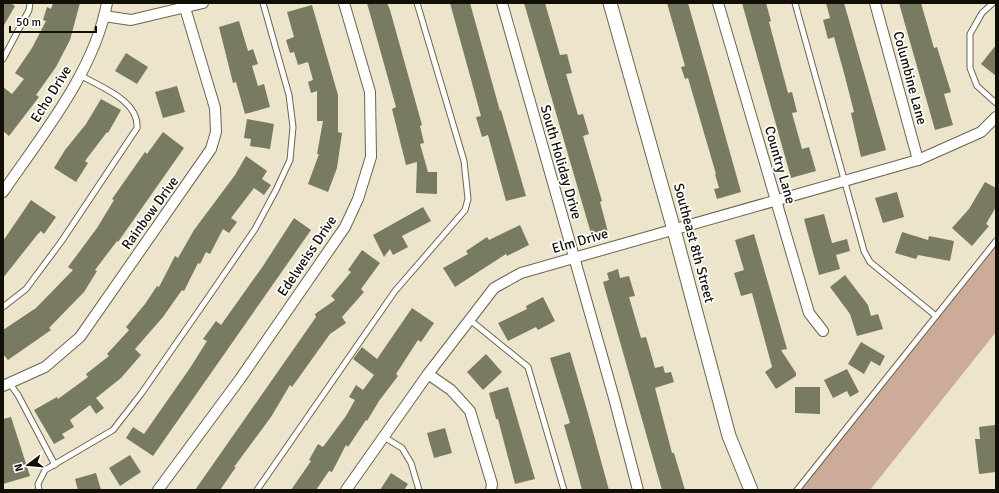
<svg xmlns="http://www.w3.org/2000/svg" width="999" height="493" viewBox="0 0 999 493" font-family="Signika,sans-serif">
	<style>
		.green { fill: #ccac98 }
		.building { fill: #787a62 }
		.lines { fill: none; stroke-linecap: round; stroke-linejoin: round }
		.service-casing { stroke: #6b654d; stroke-width: 7 }
		.minor-casing { stroke: #6b654d; stroke-width: 12 }
		.tertiary-casing { stroke: #6b654d; stroke-width: 15 }
		.service { stroke: #fff; stroke-width: 5 }
		.minor { stroke: #fff; stroke-width: 10 }
		.tertiary { stroke: #fff; stroke-width: 13 }
		.labels { text-anchor: middle; dominant-baseline: central; stroke-width: 3.5; stroke-linejoin: round; paint-order: stroke }
		.street-label { font-size: 14px; fill: #120f07; stroke: #fff }
	</style>
	<rect width="100%" height="100%" fill="#ede5cb"/>
	<path class="green" d="M996,241V332L870,490H793Z"/>
	<g class="building">
		<path d="M3,3H10L15,6L3,27Z"/>
		<path d="M53,3H80L70,40L56,67L36,95L39,97L9,136L3,131V87L12,94L24,79L15,73L32,48L46,21L43,20L47,7L51,9Z"/>
		<path d="M367,3H387L390,10L422,125L420,126L424,143L420,144L428,172H437V194L416,193L417,162L406,165L392,109L396,107Z"/>
		<path d="M450,3H470L500,111L501,110L526,196L506,201L488,135L482,137L476,117L481,116Z"/>
		<path d="M524,3H545L560,55L567,54L572,73L566,74L578,115L583,114L589,134L583,136L602,201L600,202L608,232L592,237Z"/>
		<path d="M667,3H688L741,192L717,199L714,189L719,188L715,174H716L688,78L685,79L681,67L685,66Z"/>
		<path d="M742,3H766L771,21L769,22L788,93L792,92L797,112L792,113L802,149L809,147L816,171L791,178Z"/>
		<path d="M826,3H844L886,150L861,157L851,113L854,112L844,73L834,37L828,39L823,20L830,18Z"/>
		<path d="M899,3H921L934,48L937,47L951,92L944,94L953,125L935,130Z"/>
		<path d="M312,5L338,95V132L342,133L337,168L328,192L308,184L319,154H317L323,121H317V91L311,93L308,82L313,80L308,62L298,65L294,52L290,53L286,40L294,37L287,12Z"/>
		<path d="M239,21L248,51L253,49L258,64L252,66L258,86L264,84L270,107L245,114L236,82L233,83L219,27Z"/>
		<path d="M996,45V76L981,64Z"/>
		<path d="M126,53L148,67L137,84L115,71Z"/>
		<path d="M177,86L185,112L163,118L155,92Z"/>
		<path d="M101,99L121,110L108,133L107,132L85,161L88,163L76,182L54,168L65,150L86,124Z"/>
		<path d="M247,119L274,124L270,149L250,146L251,139L244,138Z"/>
		<path d="M163,132L184,148L118,242L117,241L95,270L97,271L84,292L49,328L51,330L8,360L3,354V330L36,308L73,270L68,267L97,228L114,200L112,199L145,152L147,154Z"/>
		<path d="M246,156L267,171L262,179L271,185L264,195L254,188L231,218L237,222L229,233L223,229L210,254L206,252L200,264L198,263L184,291L182,290L163,317L135,349L141,355L121,378L96,398L104,408L96,414L90,405L70,420L74,427L62,434L65,438L54,444L34,410L57,397L58,399L88,377L86,374L109,356L107,354L129,330L126,327L145,304L157,286L159,287L175,256L178,258L194,230L235,175Z"/>
		<path d="M985,182L996,188V207L986,224L989,226L972,246L952,228L969,209Z"/>
		<path d="M897,192L904,217L883,223L875,198Z"/>
		<path d="M31,200L56,217L44,234L41,231L37,235L3,278V241Z"/>
		<path d="M423,207L431,221L402,236L408,247L393,255L390,249L384,257L373,235Z"/>
		<path d="M824,214L832,243L847,239L850,251L836,255L840,269L819,275L804,219Z"/>
		<path d="M294,218L311,230L153,456L126,438L133,427L144,434L190,368L207,341L203,339L216,321L221,325L263,266Z"/>
		<path d="M520,225L529,245L507,256L506,254L455,287L443,268L468,254L466,251L487,237L489,240Z"/>
		<path d="M902,232L928,240L929,236L954,241L950,261L918,255L916,259L895,253Z"/>
		<path d="M754,234L787,349L781,350L796,373V376L776,389L765,372L772,367L752,293L741,296L734,273L744,270L735,240Z"/>
		<path d="M362,250L380,263L361,289L364,292L342,317L346,323L330,334L292,387L290,385L271,417L234,467H236L220,490H195L316,317L315,314L335,300L331,296L351,272L348,270Z"/>
		<path d="M618,269L620,278L629,276L635,296L629,297L641,338L646,337L655,368L663,366L665,373L671,372L674,382L655,388L672,453H674L685,490H662L603,282L609,280L607,273Z"/>
		<path d="M845,275L868,305L871,316L878,314L883,329L857,336L850,314L830,287Z"/>
		<path d="M543,297L555,321L538,330L536,327L508,341L498,323L527,309L526,306Z"/>
		<path d="M412,308L434,323L421,342L418,340L396,374L398,376L379,401L367,421L366,420L348,447L346,445L332,472L329,471L316,490H291L311,461L309,460L318,444L323,447L346,416L355,400L349,397L356,385L363,390L374,375L353,359L362,347L377,359Z"/>
		<path d="M861,342L885,356L880,366L871,361L864,374L848,364Z"/>
		<path d="M570,352L587,410L609,490H582L574,460L564,425L570,423L550,358Z"/>
		<path d="M486,354L502,372L483,390L467,372Z"/>
		<path d="M847,369L859,392L850,397L847,391L833,398L824,380Z"/>
		<path d="M508,387L535,479L515,484L498,419H496L489,393Z"/>
		<path d="M795,387H820V414L795,413Z"/>
		<path d="M11,417L30,476L3,484V419Z"/>
		<path d="M995,425L996,472L979,474L975,439H980L979,427Z"/>
		<path d="M445,428L452,453L434,458L427,433Z"/>
		<path d="M130,455L141,472L120,486L109,468Z"/>
		<path d="M96,473L101,490H78L75,479Z"/>
		<path d="M391,473L408,484L404,490H380Z"/>
	</g>
	<g class="lines">
		<defs>
			<g id="service">
				<path d="M795,3L864,251L870,262L936,316"/>
				<path d="M993,3L982,13L970,34V68L977,86L996,103"/>
				<path d="M3,59L29,10L30,3"/>
				<path d="M3,307L26,289L61,242L137,128C139,100 100,87 80,75"/>
				<path d="M470,320L528,367L564,490"/>
				<path d="M10,384L18,395L55,465"/>
				<path d="M384,437L402,448L411,463L419,490"/>
				<path d="M39,490L38,484L45,470L113,430L141,394L216,286L255,229L276,190L290,160L293,127L289,95L263,3"/>
				<path d="M257,490L395,291L465,210L468,199L464,161L417,3"/>
				<path d="M797,490L996,241"/>
			</g>
			<g id="minor">
				<path d="M502,3L614,398L638,490"/>
				<path d="M718,3L809,313L823,331"/>
				<path d="M875,3L918,160"/>
				<path d="M104,16L131,20L203,3"/>
				<path d="M3,192C42,135 94,72 107,3"/>
				<path d="M428,374L451,390L470,411L492,484L491,490"/>
				<path d="M3,386L45,367L80,337L211,149L216,132L215,108L185,8"/>
				<path d="M158,490L240,379L345,227L358,199L371,157L370,92L344,3"/>
				<path d="M346,490L428,374L494,288L521,273L918,160L981,132L996,117"/>
			</g>
			<path id="tertiary" d="M610,3L674,230L729,436L751,490"/>
		</defs>
		<use href="#service" class="service-casing"/>
		<use href="#minor" class="minor-casing"/>
		<use href="#tertiary" class="tertiary-casing"/>
		<use href="#service" class="service"/>
		<use href="#minor" class="minor"/>
		<use href="#tertiary" class="tertiary"/>
	</g>
	<g class="labels">
		<g class="street-label">
			<text transform="translate(910 78) rotate(75)">Columbine Lane</text>
			<text transform="translate(51 94) rotate(-58)">Echo Drive</text>
			<text transform="translate(561 162) rotate(74)">South Holiday Drive</text>
			<text transform="translate(780 165) rotate(74)">Country Lane</text>
			<text transform="translate(150 213) rotate(-54)">Rainbow Drive</text>
			<text transform="translate(580 241) rotate(-16)">Elm Drive</text>
			<text transform="translate(694 243) rotate(75)">Southeast 8th Street</text>
			<text transform="translate(307 256) rotate(-56)">Edelweiss Drive</text>
		</g>
	</g>
	<rect width="999" height="493" fill="none" stroke="#120f07" stroke-width="8"/>
	<g transform="translate(28 465) rotate(254)" stroke="#ffffff" stroke-width="3" paint-order="stroke">
	<path d="M0-3L7 15L0 10L-7 15Z" fill="#120f07"/>
	<text y="-6" font-size="11" font-weight="bold" text-anchor="middle" fill="#120f07">N</text>
	</g>
	<path d="M10 26v6h86v-6" fill="none" stroke="#120f07" stroke-width="2"/>
	<text x="16" y="26" font-size="12" fill="#120f07" stroke="#ffffff" stroke-width="3" paint-order="stroke">50 m</text>
</svg>
